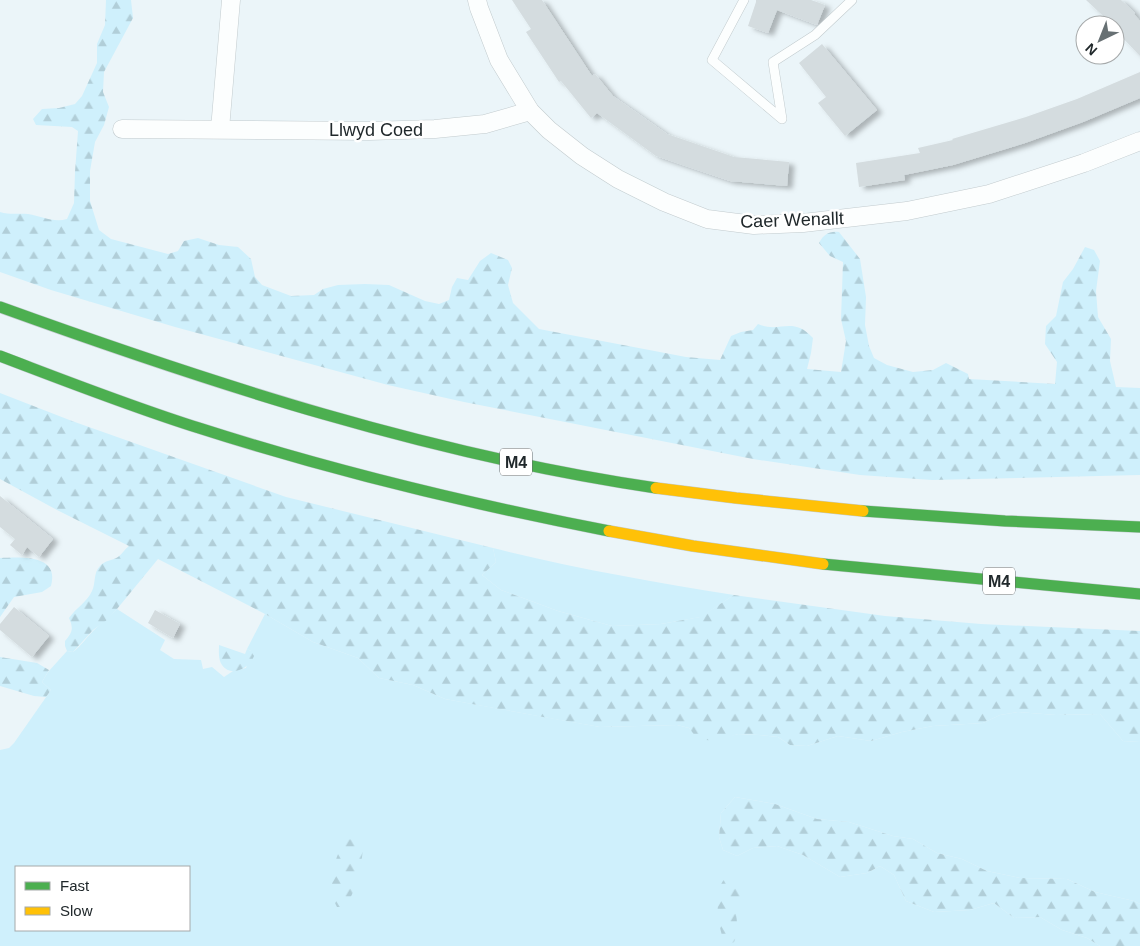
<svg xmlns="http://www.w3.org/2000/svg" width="1140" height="946" viewBox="0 0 1140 946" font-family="Arial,sans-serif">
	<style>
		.green { fill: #cff0fc; fill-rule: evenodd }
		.forest { fill: url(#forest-firs) }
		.building { fill: #d4dcdf; filter: url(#shadow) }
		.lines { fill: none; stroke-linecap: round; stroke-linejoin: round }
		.lane-casing { stroke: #c2cbce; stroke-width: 10 }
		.street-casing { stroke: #c2cbce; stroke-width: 19 }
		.fast-casing { stroke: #c2cbce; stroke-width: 12 }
		.slow-casing { stroke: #c2cbce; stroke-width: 12 }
		.lane { stroke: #fcfefe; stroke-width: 9 }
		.street { stroke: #fcfefe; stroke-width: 18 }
		.fast { stroke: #4caf50; stroke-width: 11 }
		.slow { stroke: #ffc107; stroke-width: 11 }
		.labels { text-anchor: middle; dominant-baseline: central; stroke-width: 5; stroke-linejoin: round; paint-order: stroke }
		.shield { fill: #fff; stroke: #63686b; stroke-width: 1 }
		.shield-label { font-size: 16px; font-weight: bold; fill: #20282b }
		.street-label { font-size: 18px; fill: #20282b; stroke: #fff }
	</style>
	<defs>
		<pattern id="forest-firs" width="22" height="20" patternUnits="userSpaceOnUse" patternTransform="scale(1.25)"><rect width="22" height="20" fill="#cff0fc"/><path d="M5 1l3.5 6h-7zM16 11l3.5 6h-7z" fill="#b1ced8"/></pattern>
		<filter id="shadow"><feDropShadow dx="5.5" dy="3" stdDeviation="2.5" flood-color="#0004"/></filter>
	</defs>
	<rect width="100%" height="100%" fill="#ebf5f9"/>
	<g class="green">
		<path d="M493,548C573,568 653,582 734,595L701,617L661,624L612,626L558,611L501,590L482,575L496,562Z"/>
		<path d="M117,609L165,640L160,650L174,659L201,660L203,669L212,667L224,677L233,671L246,668L251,651L247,649L265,614L313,642L358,658L379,678L413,685L445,699L600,727L677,725L689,728L697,737L723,738L738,734L759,735L778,737L790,745L807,746L838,736L871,741L902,732L933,726L983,723L1000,715L1018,712L1056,715L1100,714L1123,741L1140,742V904L1134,901L1095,892L1067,879L1020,878L987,871L962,859L937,853L913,839L893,836L849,822L817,819L775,804L735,797L721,813L719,837L723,850L737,856L753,848L777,846L803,855L840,877L867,873L880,866L894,875L906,901L934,912L970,910L994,903L1014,918L1040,917L1062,930L1087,938L1100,946H0V750L9,748L14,743L51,690L42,682L48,672L67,651L73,652C81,646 86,638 93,631C101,623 110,617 117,609ZM16,867H189V930H16Z"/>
	</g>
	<g class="forest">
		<path d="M106,0H131L133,18L104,72L103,92L109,107L104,125L95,142L90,171V201L99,230L111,239L168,254L178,251L184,241L198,238L219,245L238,247L251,259L255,277L262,285L291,296L314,295L323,289L338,285L365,284L389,285L425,301L439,304L449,300L452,287L457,278L468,280L480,261L491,253L508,260L512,268L508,285L513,303L539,329L686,357L720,360L731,336L741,332L753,330L758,324C780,334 792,315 813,338L811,353L807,369L841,372L846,341L841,319L843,262L830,256L819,243C824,234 829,231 839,232L860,259L866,297L865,325L869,346L874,358L887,365L913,372L933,370L946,363L968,374L969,379L1055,384L1057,362L1045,344L1046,326L1056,316L1063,282L1073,269L1085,247L1094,250L1100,261L1096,291L1098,317L1111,339L1110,361L1116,387L1140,388V475L932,480L860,475L753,459L464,402L388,385L175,327L51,290L0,272V212C10,215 18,213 28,214C42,216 53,223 67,219L74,203L75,172L78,131L72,127L36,125L33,119L42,109L59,108L75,104L82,96L97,63V44L105,25Z"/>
		<path d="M0,393L72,421L286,497L493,548L496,562L482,575L501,590L558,611L612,626L661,624L700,617L734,595L885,616L981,624L1140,631V742L1123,741L1100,714L1056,715L1018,712L1000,715L983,723L933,726L902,732L871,741L838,736L807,746L790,745L778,737L759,735L738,734L717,741L706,740L696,737L689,728L677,725L600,727L554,719L445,699L413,685L379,678L358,658L313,642L265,614L158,559L117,609L107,620L93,630L73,652L67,651L65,646V641C72,633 74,629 69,618C76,608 87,602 92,591C96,583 93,573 100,566C105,560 112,561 118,557C122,554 125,549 129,546L57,510L0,479Z"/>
		<path d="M0,558C21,557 60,554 51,586L42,592L14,597L0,617Z"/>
		<path d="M219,645L245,654L247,649L251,651L254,656C250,668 231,678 222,665C218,659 219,651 219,645Z"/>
		<path d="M0,657L37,663L49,670L42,682L51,690L46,697L34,696L0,686Z"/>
		<path d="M735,797L775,804L817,819L849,822L893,836L913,839L937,853L962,859L987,871L1020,878L1067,879L1095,892L1134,901L1140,904V946H1100L1087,938L1062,930L1040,917L1014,918L994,903L970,910L934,912L906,901L894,875L880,866L867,873L840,877L803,855L777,846L753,848L737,856L723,850L719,837L721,813Z"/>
		<path d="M347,839L356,840L363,850C360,871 357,889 345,907H337C326,888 334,854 347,839Z"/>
		<path d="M728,875L736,878L741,883V895L737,904L736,913L738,932L734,942L728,945L725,944C719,930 714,899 721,885C722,881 726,878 728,875Z"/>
	</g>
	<g class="building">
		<path d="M512,0H542L592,76L595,74L613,96L667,134L734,157L789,162L787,186L730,181L656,156L597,113L591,118L561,81L559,82L526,32L531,29Z"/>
		<path d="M756,0H811L825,5L817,25L777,10L768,33L748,26L756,2Z"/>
		<path d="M1086,0H1121L1135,13L1134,14L1140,21V56L1120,35L1121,33L1115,27V25H1113Z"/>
		<path d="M822,44L877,110L845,136L818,103L826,97L799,63Z"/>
		<path d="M1140,72V98L1083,122L1025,143L953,165L904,175L905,180L859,187L856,163L920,153L918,148L953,140L952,139L1026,117L1077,99Z"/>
		<path d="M0,496L53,539L39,557L27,547L22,555L10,545L15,539L0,527Z"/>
		<path d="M14,607L49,636L32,657L0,630V624Z"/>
		<path d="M155,610L180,624L173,638L148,623Z"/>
	</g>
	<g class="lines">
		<defs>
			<path id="lane" d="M744,0L712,60L782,119L773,62L815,35L852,0"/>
			<g id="street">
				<path d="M477,0L479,8L499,60L530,111L549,130L582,156L618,179L664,202L707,219L754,225L803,223L907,211L989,194L1084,163L1140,141"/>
				<path d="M122,129L369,131L435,129L485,124L530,111"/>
				<path d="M220,129L231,0"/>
			</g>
			<g id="fast">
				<path d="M0,307C213,384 431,455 656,488"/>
				<path d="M0,356C66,381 132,407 199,428C333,471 470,504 609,531"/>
				<path d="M863,511L1005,521L1140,527"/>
				<path d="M823,564L1140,594"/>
			</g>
			<g id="slow">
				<path d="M656,488L736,498L863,511"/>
				<path d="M609,531L693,546L823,564"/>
			</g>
		</defs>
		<use href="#lane" class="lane-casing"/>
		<use href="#street" class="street-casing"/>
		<use href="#fast" class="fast-casing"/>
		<use href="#slow" class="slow-casing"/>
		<use href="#lane" class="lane"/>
		<use href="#street" class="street"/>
		<use href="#fast" class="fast"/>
		<use href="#slow" class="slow"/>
	</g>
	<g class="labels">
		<g class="shield">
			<rect x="500" y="448.5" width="32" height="27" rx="4"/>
			<rect x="983" y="567.5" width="32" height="27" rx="4"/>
		</g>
		<g class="shield-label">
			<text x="516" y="462">M4</text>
			<text x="999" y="581">M4</text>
		</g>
		<g class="street-label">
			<text x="376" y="130">Llwyd Coed</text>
			<text transform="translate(792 220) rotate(-2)">Caer Wenallt</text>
		</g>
	</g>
	<rect x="15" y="866" width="175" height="65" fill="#ffffff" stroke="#a6a9aa"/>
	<rect x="25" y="882" width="25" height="8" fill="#4caf50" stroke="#a6a9aa"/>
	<text x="60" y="891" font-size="15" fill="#20282b">Fast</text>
	<rect x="25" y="907" width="25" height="8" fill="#ffc107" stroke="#a6a9aa"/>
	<text x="60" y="916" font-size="15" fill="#20282b">Slow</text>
	<g transform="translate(1100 40) rotate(223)"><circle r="24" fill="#ffffff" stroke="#a6a9aa"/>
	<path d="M0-4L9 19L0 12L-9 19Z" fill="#677073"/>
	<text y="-8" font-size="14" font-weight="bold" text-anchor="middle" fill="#20282b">N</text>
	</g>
</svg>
